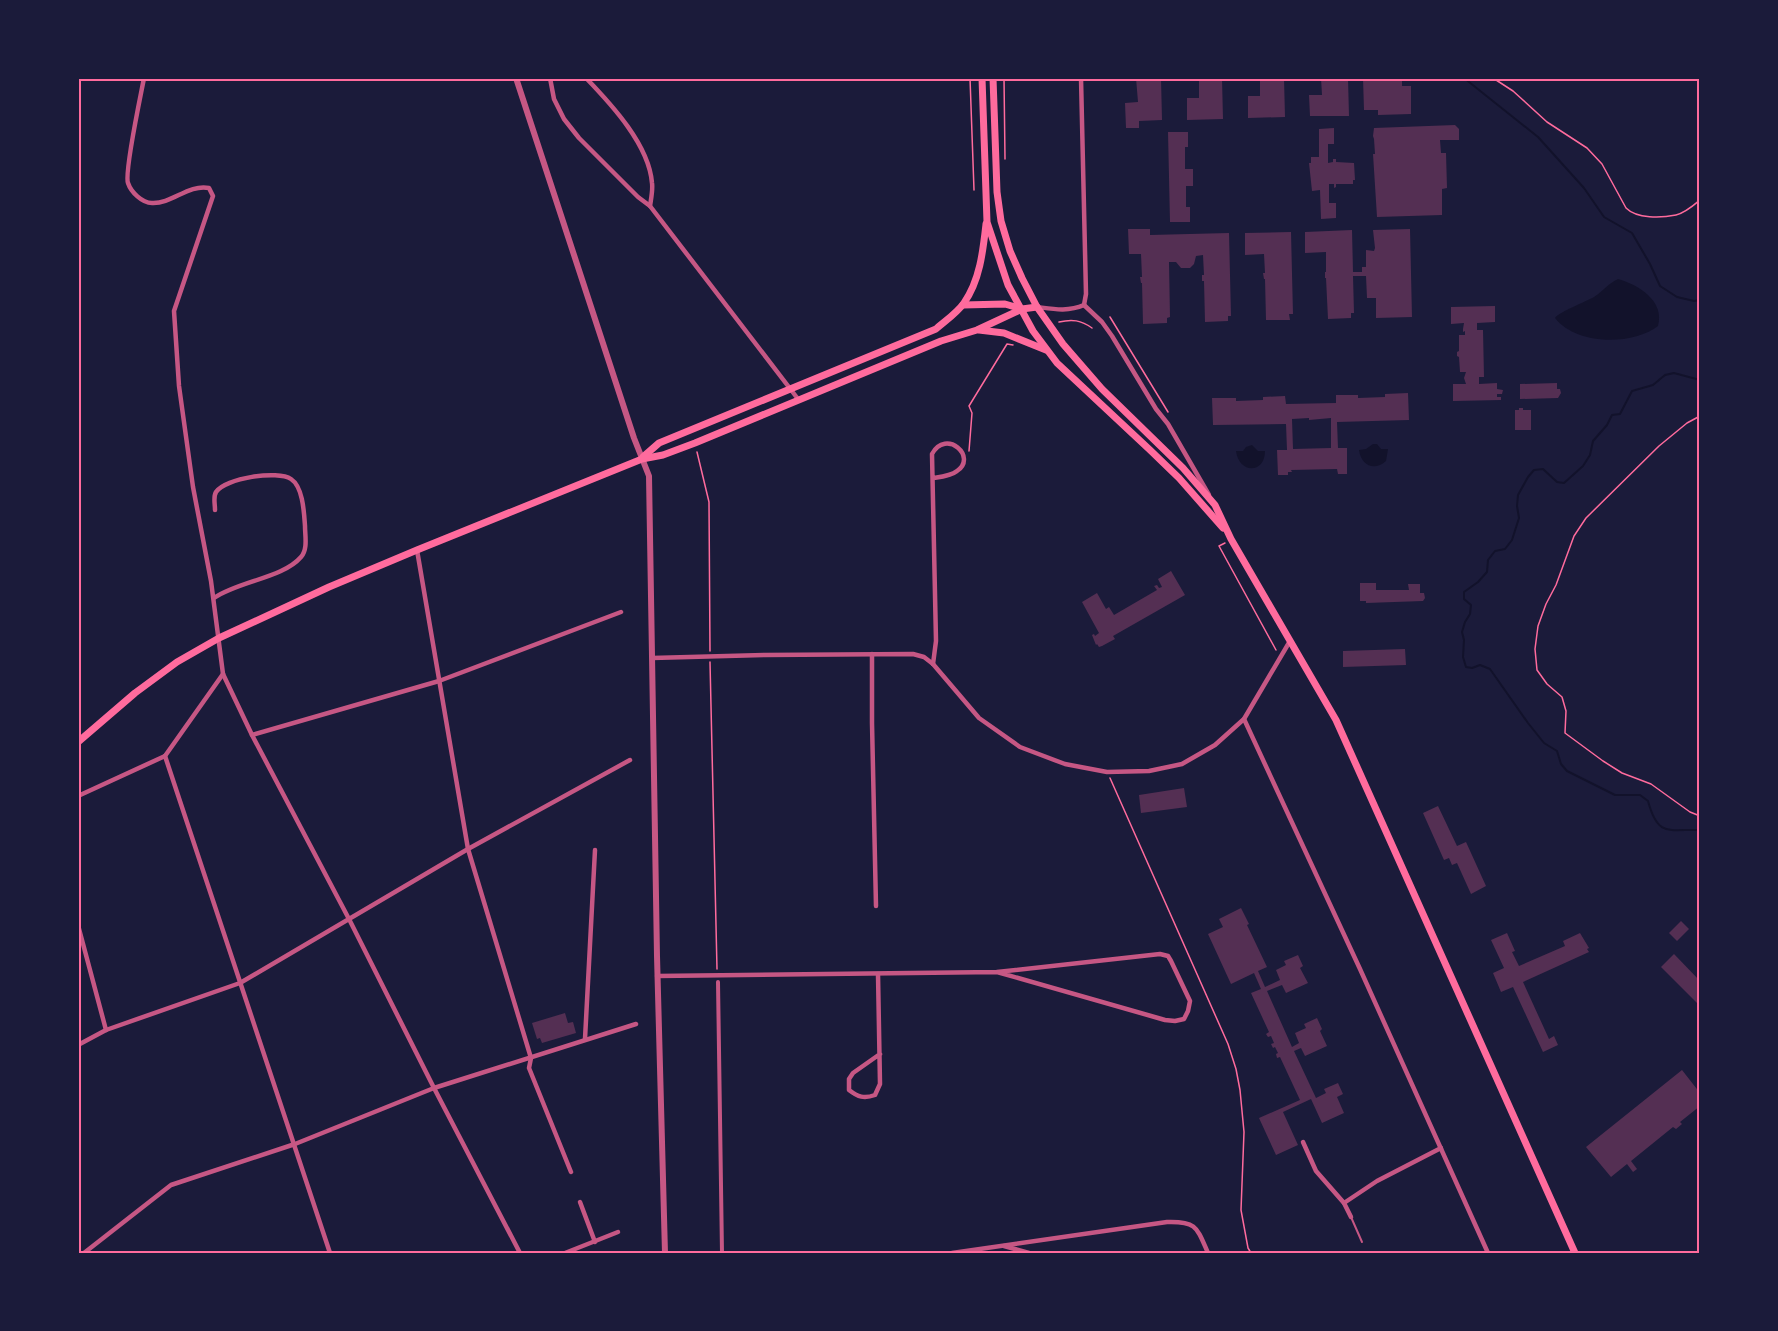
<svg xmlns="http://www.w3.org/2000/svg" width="1778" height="1331" viewBox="0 0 1778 1331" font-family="'Work Sans',sans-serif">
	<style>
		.water { fill: #12122b }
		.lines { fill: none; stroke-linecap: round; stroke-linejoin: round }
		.stream { stroke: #12122b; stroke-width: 2 }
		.building { fill: #542f53; fill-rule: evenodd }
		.path { stroke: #ff6b9d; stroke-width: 1.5 }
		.service { stroke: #c65784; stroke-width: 2 }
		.pedestrian { stroke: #c65784; stroke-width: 4 }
		.minor { stroke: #c65784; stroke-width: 4.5 }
		.tertiary { stroke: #c65784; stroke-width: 6 }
		.secondary { stroke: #ff6b9d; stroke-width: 7 }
		.neatline { fill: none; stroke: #ff6b9d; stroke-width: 2 }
	</style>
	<rect width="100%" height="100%" fill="#1b1b3a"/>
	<g class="water">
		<path d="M1618,279C1639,285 1665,301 1658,326C1632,346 1576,345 1555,318C1559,312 1585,302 1594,297C1603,291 1609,283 1618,279Z"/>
		<path d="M1373,444H1377L1381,449H1388L1386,461C1374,472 1361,465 1359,450L1366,449Z"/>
		<path d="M1252,445L1258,451H1265C1265,474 1239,474 1236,451H1243L1246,447Z"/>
	</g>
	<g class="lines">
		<g class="stream">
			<path d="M1464,78L1538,137L1584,188L1604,217L1632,233L1650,264L1660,286L1677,297L1694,301L1700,300"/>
			<path d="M1700,380L1674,373L1665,375L1653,385L1632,391L1620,414L1612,415L1607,425L1593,441L1590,455L1583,466L1564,483L1557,482L1543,469L1534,470L1528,477L1518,495L1517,506L1519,518L1512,540L1505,549L1495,551L1488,560L1487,572L1478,582L1464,592V599L1471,605L1470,614L1465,622L1462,632L1464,640L1463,657L1466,667L1472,668L1480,665L1490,669L1528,723L1544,743L1557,751L1561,764L1567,771L1615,795H1640L1648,801C1658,838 1669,829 1700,830"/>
		</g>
	</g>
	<g class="building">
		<path d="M1136,78H1161L1162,120L1139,121V128H1126L1125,103L1138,102Z"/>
		<path d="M1199,78H1222L1223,119L1187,120V98H1199Z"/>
		<path d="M1260,78H1284L1285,117L1248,118V96H1260Z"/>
		<path d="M1321,78H1348L1349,116H1310L1309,95H1322Z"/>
		<path d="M1363,78H1402V86H1411V114L1378,115V110H1364Z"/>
		<path d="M1455,125L1459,129V140H1440L1441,153H1446L1447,188L1442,189V215L1377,217L1373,154H1375L1374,139L1373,136L1374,128Z"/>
		<path d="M1334,128V144H1328V163L1333,162V159H1336V162L1354,163L1355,180H1353V184H1336V187L1334,188V184H1329V203H1336V218L1321,219L1320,190L1312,191L1309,163H1311V157H1319V129Z"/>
		<path d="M1168,132H1188V147H1185V169H1193V186H1186V207H1190V222H1170Z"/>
		<path d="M1128,229H1150V235L1229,233L1231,316H1228V321L1205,322L1204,281H1202V275H1204L1203,255L1196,256L1194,264L1190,268H1181L1176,262H1169L1170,317L1167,318V323L1143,324L1142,283H1141L1140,277H1142L1141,254H1129Z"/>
		<path d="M1410,229L1412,317L1376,318V298H1367L1366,276H1353L1354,313H1351V318L1328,319L1326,278H1325V272H1326V252L1305,253V232L1352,230L1353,272H1362V267H1366V250L1374,251L1375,248L1373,230Z"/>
		<path d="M1291,232L1293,314H1289L1290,320H1266L1265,279H1264L1263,273H1265L1264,254L1245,255V233Z"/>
		<path d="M1495,306V322L1477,323V330H1483L1484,377H1479V384L1497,383V389L1503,390L1502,394H1497V397H1501V400L1453,401V384H1466L1464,378L1466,372H1460L1459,357L1457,356V352L1459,351V335H1465V331L1463,332V329L1464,323L1451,324V307Z"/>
		<path d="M1557,383V389H1560L1561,393L1558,398L1520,399V384Z"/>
		<path d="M1408,393L1409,420L1337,422L1338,448H1347V474H1338L1337,469L1291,470L1292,472H1288V475H1278L1277,450H1287L1286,424L1213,425L1212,398H1236V401L1263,400V397L1285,396L1286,404L1336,403V395H1358V398L1385,397V394ZM1309,418V420L1331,418V448L1293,449L1292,419Z"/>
		<path d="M1519,408H1523V410H1531V430H1515V410H1519Z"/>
		<path d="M1171,571L1185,595L1113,636L1115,639L1102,646L1099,647L1097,644L1096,645L1092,635L1094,634L1095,636L1099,633L1082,602L1097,593L1106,609L1109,607L1114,615L1157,590L1154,586L1157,585L1159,588L1162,587L1158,579Z"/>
		<path d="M1360,583H1376V590H1409L1408,584H1420V593H1424L1425,598L1423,601L1366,603V601H1360Z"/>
		<path d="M1405,649L1406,665L1343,667V651Z"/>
		<path d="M1184,788L1187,807L1141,813L1139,795Z"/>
		<path d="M1438,806L1457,846L1466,842L1486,886L1471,894L1457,863L1452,865L1449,858L1444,860L1423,813Z"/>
		<path d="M1241,908L1249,924L1247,925L1267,967L1258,971L1265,987L1280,980L1276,970L1286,965L1284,961L1298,955L1303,966L1300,968L1308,983L1286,993L1282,985L1267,991L1292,1047L1299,1043L1295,1033L1306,1028L1304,1024L1317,1018L1322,1029L1320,1031L1327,1046L1305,1056L1301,1048L1294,1051L1316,1098L1326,1093L1324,1089L1338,1083L1343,1094L1337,1097L1344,1113L1322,1123L1311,1099L1283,1112L1298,1145L1276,1155L1259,1118L1300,1100L1280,1057L1277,1058L1276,1054L1278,1053L1275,1047L1273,1048L1271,1044L1274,1043L1271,1036L1268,1037L1266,1034L1269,1032L1251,993L1261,989L1254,973L1231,984L1208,934L1223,927L1219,919Z"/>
		<path d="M1681,921L1689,929L1677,941L1669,933Z"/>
		<path d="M1507,933L1515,951L1512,952L1519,966L1565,946L1563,941L1580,933L1589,948L1587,949L1589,952L1523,982L1549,1039L1554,1036L1558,1045L1543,1052L1513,987L1501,992L1493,973L1504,968L1491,940Z"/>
		<path d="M1674,954L1700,981V1006L1661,967Z"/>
		<path d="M565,1013L568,1023L573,1022L576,1033L542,1043L540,1038L537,1039L532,1023Z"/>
		<path d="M1682,1070L1700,1093V1106L1680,1122L1682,1124L1676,1129L1673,1127L1631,1161L1637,1169L1633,1172L1627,1164L1611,1177L1586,1147Z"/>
	</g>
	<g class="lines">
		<g class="path">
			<path d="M970,78L974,190"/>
			<path d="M1004,78L1005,159"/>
			<path d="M1493,78L1513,91L1547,122L1587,148L1602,164L1626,208C1637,219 1661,218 1676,215C1685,213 1693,206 1700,200"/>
			<path d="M1110,317L1168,412"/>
			<path d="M1059,322C1072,319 1081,320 1092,328"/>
			<path d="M1700,416L1687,423L1659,446L1586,518L1574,536L1556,585L1546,604L1538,626L1535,649L1537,670L1547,684L1562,697L1566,711L1565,733L1603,761L1622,773L1651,784L1690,812L1700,816"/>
			<path d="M969,451L972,413L969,406L1007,344L1013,345"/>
			<path d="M697,452L709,502L710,651"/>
			<path d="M1225,543L1219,546L1276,650"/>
			<path d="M710,662L717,969"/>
			<path d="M1110,778L1228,1044L1236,1069L1240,1090L1244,1132L1241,1210L1248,1248L1251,1253"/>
		</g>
		<path class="service" d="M1351,1217L1362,1242"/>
		<path class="pedestrian" d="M718,982L722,1253"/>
		<g class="minor">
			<path d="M144,78C141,94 124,173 128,183C131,192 142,203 152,203C172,204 188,184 209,188L213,196L174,311L179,386L193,487L211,581L223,674L252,735L349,919L434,1088L520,1253"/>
			<path d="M550,78L554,99L564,119L579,138L638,197L650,206"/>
			<path d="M586,78C612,105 649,145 652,183C653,190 651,199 650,206L798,399"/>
			<path d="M1081,78L1086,294L1084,305"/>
			<path d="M1084,305L1102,322L1112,336L1156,409L1168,424L1209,495"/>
			<path d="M1037,307C1053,309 1068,312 1084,305"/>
			<path d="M933,478C940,477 951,476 957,471C978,457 946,428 932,454L936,641L933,664"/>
			<path d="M417,550L468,849L531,1058L529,1068L571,1172"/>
			<path d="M214,598C239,581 283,578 301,557C308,549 305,536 305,526C304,512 303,487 291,479C278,470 225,478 216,492C213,497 215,503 215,510"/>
			<path d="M872,654V723L876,906"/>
			<path d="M652,658L765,655L913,654L924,657L933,664L979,718L1020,747L1065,764L1107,772L1149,771L1182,764L1215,745L1244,719L1290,641"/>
			<path d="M1244,719L1360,969L1488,1253"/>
			<path d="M252,735L439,681L621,612"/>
			<path d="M165,756L330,1253"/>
			<path d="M78,796L165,756L223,674"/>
			<path d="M78,925L106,1030"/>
			<path d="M878,974L880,1084L875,1095C864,1099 858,1097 849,1090V1079L853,1073L880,1054"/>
			<path d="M657,976L997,972L1160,954L1168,956L1171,961L1190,1001L1188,1011L1184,1019L1175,1021L1165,1020L997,972"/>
			<path d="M585,1039L595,850"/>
			<path d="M78,1045L106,1030L240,983L468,849L630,760"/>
			<path d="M1303,1142L1316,1171L1344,1203L1351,1217"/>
			<path d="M580,1202L595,1242"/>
			<path d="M1344,1203L1377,1181L1441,1148"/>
			<path d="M1004,1246L1029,1253"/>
			<path d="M84,1253L171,1185L295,1144L434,1088L636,1024"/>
			<path d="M565,1253L618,1232"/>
			<path d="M952,1253L1167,1222C1197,1221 1197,1228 1208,1253"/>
		</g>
		<path class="tertiary" d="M516,78L634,438L649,476L657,956L665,1253"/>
		<g class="secondary">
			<path d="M982,78L987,222L1008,285L1033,331L1057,363L1150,450L1179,478L1223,528"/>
			<path d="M993,78L997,192L1001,221L1010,251L1022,278L1037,307L1063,344L1102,389L1183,468L1215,505L1231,539L1336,720L1575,1253"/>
			<path d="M963,305L1005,304L1022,309"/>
			<path d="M979,330L1004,333L1046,350"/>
			<path d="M643,457L659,443L936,329C945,321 957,313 964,303C980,280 983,251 986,224"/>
			<path d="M78,742L135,693L177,662L219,638L329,587L417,550L642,459L663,455L695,443L941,341L977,330L1022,309L1037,307"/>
		</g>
	</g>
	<rect width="1778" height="1331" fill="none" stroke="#1b1b3a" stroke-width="159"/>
	<rect x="80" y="80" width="1618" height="1172" class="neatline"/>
</svg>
